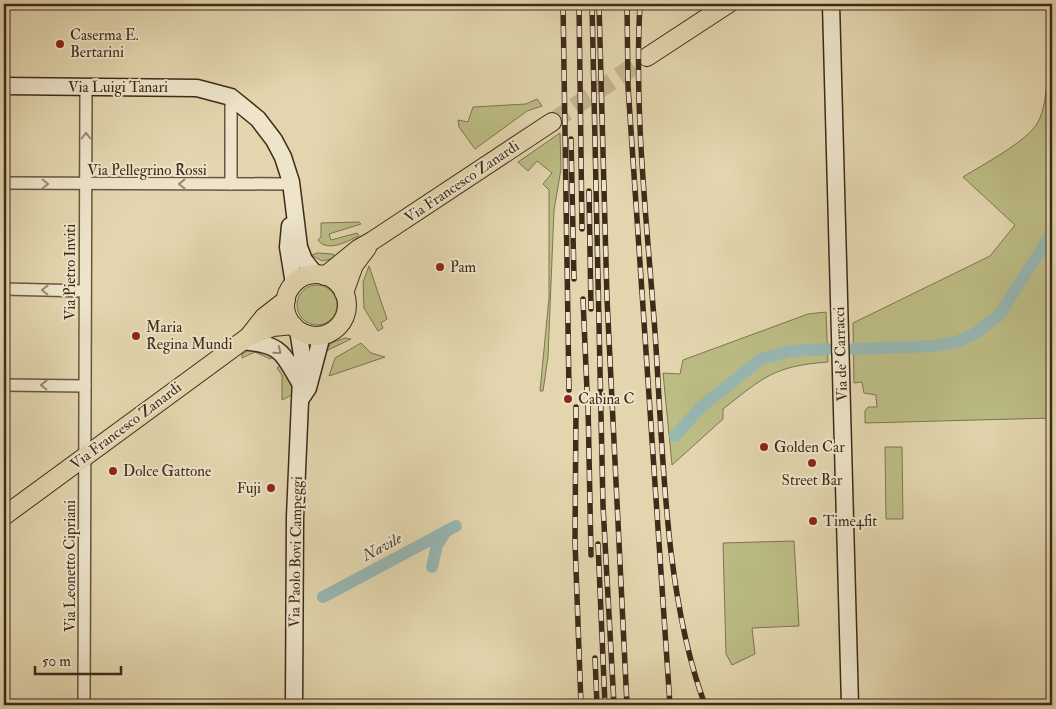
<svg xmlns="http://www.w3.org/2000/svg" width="1056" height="709" viewBox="0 0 1056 709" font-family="'IM FELL Double Pica',serif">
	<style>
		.green { fill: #bcbc85; stroke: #7e7450 }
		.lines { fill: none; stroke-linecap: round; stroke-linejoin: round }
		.canal { stroke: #97b7b2; stroke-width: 12 }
		.primary-tunnel { stroke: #c2b490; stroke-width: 18; stroke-dasharray: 18 9; stroke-linecap: butt }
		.street-casing { stroke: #68563f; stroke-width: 14 }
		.secondary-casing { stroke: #3f2b1a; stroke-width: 19 }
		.primary-casing { stroke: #3f2b1a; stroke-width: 20 }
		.street { stroke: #ede4ca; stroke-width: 11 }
		.secondary { stroke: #ede4ca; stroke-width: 16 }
		.primary { stroke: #e3d6ae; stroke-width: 18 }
		.rail-casing { stroke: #3f2b1a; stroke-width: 5.5 }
		.rail { stroke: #ede4ca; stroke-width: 4; stroke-dasharray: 11; stroke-linecap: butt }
		.oneway { stroke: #968872 }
		.poi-dot { fill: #8f2418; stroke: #ede4ca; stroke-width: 2 }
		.labels { text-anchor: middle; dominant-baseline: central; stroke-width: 4; stroke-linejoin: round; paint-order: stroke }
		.poi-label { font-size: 15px; fill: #3f2b1a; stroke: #ede4ca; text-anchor: start }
		.street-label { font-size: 15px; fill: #3f2b1a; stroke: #ede4ca }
		.water-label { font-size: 16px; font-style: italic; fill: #514738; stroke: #ede4ca }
	</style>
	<rect width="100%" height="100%" fill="#e3d6ae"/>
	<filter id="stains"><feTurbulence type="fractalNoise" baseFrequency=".004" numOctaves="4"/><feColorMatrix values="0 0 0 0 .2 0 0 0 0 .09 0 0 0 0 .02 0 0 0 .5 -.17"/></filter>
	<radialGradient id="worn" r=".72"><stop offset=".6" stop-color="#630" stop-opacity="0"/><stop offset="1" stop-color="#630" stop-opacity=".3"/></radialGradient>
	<g class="green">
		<path d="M1049,37L1052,38V418L865,423V411L868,407H877L876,395L864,393L862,382L854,383L853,323L990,256L1015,225L963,177C982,165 1028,141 1038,122C1049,103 1047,60 1049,37Z"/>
		<path d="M537,99L542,106L527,111L475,149L459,127L458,120L468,122L473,107L526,104Z"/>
		<path d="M560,133L561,169L554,210L548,357L543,391H540L549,298V190L543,184L552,173L537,161L528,171L518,162Z"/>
		<path d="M359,222L361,224L329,234L331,240L357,233L359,236C348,241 327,253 318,240L321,237V223Z"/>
		<path d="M317,253L333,254L335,258L322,261L312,255Z"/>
		<path d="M369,266L387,319L381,323L383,328L378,331L364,308L363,282Z"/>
		<circle cx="317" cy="305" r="20"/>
		<path d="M826,312L828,362C774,366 764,377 723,409V419L672,465L663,373L680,374L683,360L808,314Z"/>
		<path d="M345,338L351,339L326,351L331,343Z"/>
		<path d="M361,343L371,353L385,357L329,376L335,358Z"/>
		<path d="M252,348L278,354L270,359L255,352L242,358V354Z"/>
		<path d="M284,362C291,373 294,383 292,395L282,400V375L277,368Z"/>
		<path d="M885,447H902L903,519H886Z"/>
		<path d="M794,541L799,626L752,628L755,654L732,665L726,654L723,543Z"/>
	</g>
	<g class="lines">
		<g class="canal">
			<path d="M853,349L935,346L956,342L976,333L999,315L1052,233"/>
			<path d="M675,436L701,407L761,359L791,351L828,349"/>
			<path d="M432,567L437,545L446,531"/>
			<path d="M323,597L456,526"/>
		</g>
		<path class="primary-tunnel" d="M552,122L647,57"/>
		<defs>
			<g id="street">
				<path d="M231,97V184"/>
				<path d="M4,183L291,184"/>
				<path d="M4,289L85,291"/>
				<path d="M4,385L85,386"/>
				<path d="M84,705L86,87"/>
			</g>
			<g id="secondary">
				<path d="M831,4L850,705"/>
				<path d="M4,86L197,88L231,97L258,119L274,140L283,157L291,182L299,247L304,260L315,274"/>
				<path d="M290,226L288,247L294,284"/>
				<path d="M243,341C280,345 281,350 299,381"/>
				<path d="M302,397L308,388L322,335"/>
				<path d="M294,705L295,517L302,355L298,330"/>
			</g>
			<g id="primary">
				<path d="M647,57L728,4"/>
				<circle cx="316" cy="305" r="31"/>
				<path d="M325,276L358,249L372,241L552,122"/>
				<path d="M344,293L354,265L367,248"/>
				<path d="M249,336L264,317L286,300"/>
				<path d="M4,516L248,337L273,327L293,325"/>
			</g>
		</defs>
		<use href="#street" class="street-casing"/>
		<use href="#secondary" class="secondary-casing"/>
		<use href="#primary" class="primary-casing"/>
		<use href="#street" class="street"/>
		<use href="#secondary" class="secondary"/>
		<use href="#primary" class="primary"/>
		<defs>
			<g id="rail">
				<path d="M563,4L569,390"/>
				<path d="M579,4L582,229"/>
				<path d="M592,4L603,506L614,705"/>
				<path d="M599,4L607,299L627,705"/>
				<path d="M627,4L628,86L670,705"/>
				<path d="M640,4C634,113 647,223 655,332C663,449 664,595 705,705"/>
				<path d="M571,139L574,279"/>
				<path d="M589,191L591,309"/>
				<path d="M583,299L587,391"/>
				<path d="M588,404L591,555"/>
				<path d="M576,407L575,542L581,705"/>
				<path d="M598,544L605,705"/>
				<path d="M595,658L597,705"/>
			</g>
		</defs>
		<use href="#rail" class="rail-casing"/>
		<use href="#rail" class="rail"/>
	</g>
	<defs><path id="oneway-chevron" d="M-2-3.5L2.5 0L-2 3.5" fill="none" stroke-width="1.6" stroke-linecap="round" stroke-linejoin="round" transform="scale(1.25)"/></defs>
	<g class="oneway">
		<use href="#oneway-chevron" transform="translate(86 136) rotate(-90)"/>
		<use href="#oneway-chevron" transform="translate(45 184) rotate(1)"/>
		<use href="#oneway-chevron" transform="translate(182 184) rotate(180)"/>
		<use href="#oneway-chevron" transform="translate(45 290) rotate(-179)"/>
		<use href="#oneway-chevron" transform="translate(278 351) rotate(39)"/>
		<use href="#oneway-chevron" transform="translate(44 385) rotate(-179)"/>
	</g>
	<g class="poi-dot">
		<circle cx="60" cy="44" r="5"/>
		<circle cx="440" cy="267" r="5"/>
		<circle cx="136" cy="336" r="5"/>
		<circle cx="568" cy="399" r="5"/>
		<circle cx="764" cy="447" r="5"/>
		<circle cx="812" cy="463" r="5"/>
		<circle cx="113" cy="471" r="5"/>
		<circle cx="271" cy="488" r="5"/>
		<circle cx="813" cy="521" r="5"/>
	</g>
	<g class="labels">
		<g class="poi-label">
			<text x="70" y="35">Caserma E.<tspan x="70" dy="17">Bertarini</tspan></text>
			<text x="450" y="267">Pam</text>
			<text x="146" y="327">Maria<tspan x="146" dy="17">Regina Mundi</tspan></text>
			<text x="578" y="399">Cabina C</text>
			<text x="774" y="447">Golden Car</text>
			<text x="123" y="471">Dolce Gattone</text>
			<text x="812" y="480" text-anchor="middle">Street Bar</text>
			<text x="261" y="488" text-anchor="end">Fuji</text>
			<text x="823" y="521">Time4fit</text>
		</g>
		<g class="street-label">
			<text x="118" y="87">Via Luigi Tanari</text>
			<text x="147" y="170">Via Pellegrino Rossi</text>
			<text transform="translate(462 182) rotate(-34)">Via Francesco Zanardi</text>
			<text transform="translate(70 272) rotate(-90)">Via Pietro Inviti</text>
			<text transform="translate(841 354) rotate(-92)">Via de' Carracci</text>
			<text transform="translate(126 426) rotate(-37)">Via Francesco Zanardi</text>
			<text transform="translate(296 552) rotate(-89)">Via Paolo Bovi Campeggi</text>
			<text transform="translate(70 566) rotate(-90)">Via Leonetto Cipriani</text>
		</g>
		<g class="water-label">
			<text transform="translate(382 547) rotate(-28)">Navile</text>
		</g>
	</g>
	<rect width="1056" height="709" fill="none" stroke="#e3d6ae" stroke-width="20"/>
	<rect x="5" y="5" width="1046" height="699" fill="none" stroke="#3f2b1a" stroke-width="2.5"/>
	<rect x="10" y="10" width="1036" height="689" fill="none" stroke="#3f2b1a"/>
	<path d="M35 666v8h86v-8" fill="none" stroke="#3f2b1a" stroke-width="2.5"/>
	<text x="42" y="666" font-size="15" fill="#3f2b1a" stroke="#ede4ca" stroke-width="4" paint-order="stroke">50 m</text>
	<rect width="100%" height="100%" filter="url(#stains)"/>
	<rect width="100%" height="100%" fill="url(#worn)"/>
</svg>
